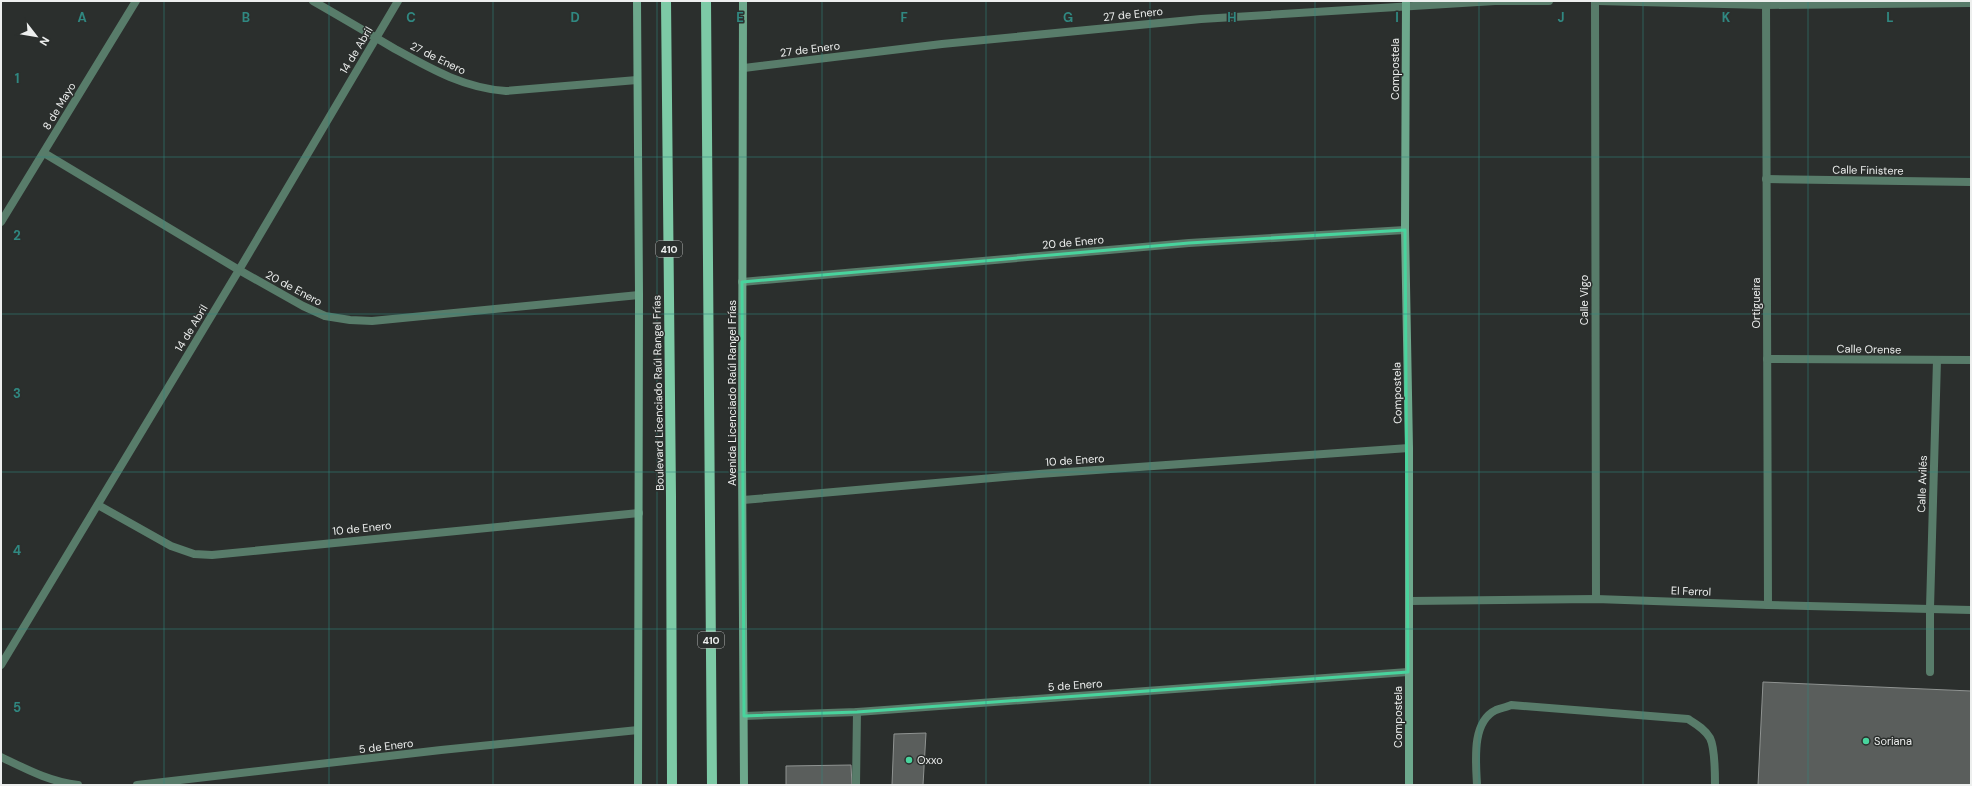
<svg xmlns="http://www.w3.org/2000/svg" width="1972" height="786" viewBox="0 0 1972 786" font-family="'DM Sans',sans-serif">
	<style>
		.building { fill: #5a5e5c; stroke: #8f9391 }
		.lines { fill: none; stroke-linecap: round; stroke-linejoin: round }
		.lane { stroke: #587c6a; stroke-width: 8 }
		.street { stroke: #587c6a; stroke-width: 8 }
		.secondary { stroke: #6da88c; stroke-width: 8 }
		.primary { stroke: #7dcaa6; stroke-width: 10 }
		.marked { fill: none; stroke: #48d49d; stroke-width: 3; stroke-linejoin: round }
		.grid { fill: none; stroke: #308881; stroke-width: 1; stroke-opacity: 0.55 }
		.poi-dot { fill: #48d49d; stroke: #2b2f2d; stroke-width: 1.5 }
		.labels { text-anchor: middle; dominant-baseline: central; stroke-width: 3; stroke-linejoin: round; paint-order: stroke }
		.shield { fill: #2b2f2d; stroke: #b3b5b4; stroke-width: 1 }
		.shield-label { font-size: 10px; font-weight: bold; fill: #edefee }
		.street-label { font-size: 11px; fill: #edefee; stroke: #2b2f2d }
		.poi-label { font-size: 11px; fill: #edefee; stroke: #2b2f2d; text-anchor: start }
		.grid-label { font-size: 13px; text-anchor: middle; font-weight: bold; fill: #308881; stroke: #2b2f2d; stroke-width: 3; stroke-linejoin: round; paint-order: stroke }
	</style>
	<rect width="100%" height="100%" fill="#2b2f2d"/>
	<g class="building">
		<path d="M1763,682L1971,691V785H1758Z"/>
		<path d="M926,733L923,785H892L894,734Z"/>
		<path d="M851,765L852,785H786V766Z"/>
	</g>
	<g class="lines">
		<g class="lane">
			<path d="M856,785L857,712"/>
			<path d="M1477,785C1476,762 1471,722 1496,710C1501,708 1507,707 1511,705L1688,719C1696,724 1705,729 1710,738C1715,748 1715,773 1715,785"/>
		</g>
		<g class="street">
			<path d="M313,1C341,17 368,33 395,49C431,69 464,88 506,91L637,80"/>
			<path d="M1595,1L1596,599"/>
			<path d="M1597,1L1766,5L1971,3"/>
			<path d="M1766,1L1768,605"/>
			<path d="M744,68L942,44L1201,19L1495,1H1549"/>
			<path d="M44,153L239,270L303,306L325,316L350,320L372,321L639,295"/>
			<path d="M1766,179L1971,182"/>
			<path d="M1,222L136,1"/>
			<path d="M742,282L1189,243L1405,230"/>
			<path d="M1767,359L1971,360"/>
			<path d="M743,500L1039,474L1409,448"/>
			<path d="M98,505L171,546L194,554L212,555L639,513"/>
			<path d="M1409,601L1596,599L1768,605L1971,610"/>
			<path d="M1,665L239,270L398,1"/>
			<path d="M1930,672V608L1937,360"/>
			<path d="M744,716L857,712L1408,672"/>
			<path d="M1,757C26,769 50,782 78,785"/>
			<path d="M137,785L441,750L638,730"/>
		</g>
		<g class="secondary">
			<path d="M637,1L639,295L638,785"/>
			<path d="M743,1L742,459L744,785"/>
			<path d="M1406,1L1405,230L1409,448V785"/>
		</g>
		<g class="primary">
			<path d="M666,1L671,496L672,785"/>
			<path d="M706,1L712,785"/>
		</g>
	</g>
	<path class="marked" d="M1405,230L1408,672L857,712L744,716L742,282L1189,243Z"/>
	<path class="grid" d="M164,1V785M329,1V785M493,1V785M657,1V785M822,1V785M986,1V785M1150,1V785M1315,1V785M1479,1V785M1643,1V785M1808,1V785M1,157H1971M1,314H1971M1,472H1971M1,629H1971"/>
	<g class="poi-dot">
		<circle cx="1866" cy="741" r="4"/>
		<circle cx="909" cy="760" r="4"/>
	</g>
	<g class="labels">
		<g class="shield">
			<rect x="656" y="241" width="26" height="16" rx="3"/>
			<rect x="698" y="632" width="26" height="16" rx="3"/>
		</g>
		<g class="shield-label">
			<text x="669" y="249">410</text>
			<text x="711" y="640">410</text>
		</g>
		<g class="street-label">
			<text transform="translate(1133 14) rotate(-6)">27 de Enero</text>
			<text transform="translate(810 49) rotate(-7)">27 de Enero</text>
			<text transform="translate(356 50) rotate(-59)">14 de Abril</text>
			<text transform="translate(438 58) rotate(26)">27 de Enero</text>
			<text transform="translate(1395 69) rotate(-90)">Compostela</text>
			<text transform="translate(59 106) rotate(-59)">8 de Mayo</text>
			<text transform="translate(1868 170) rotate(1)">Calle Finistere</text>
			<text transform="translate(1073 242) rotate(-5)">20 de Enero</text>
			<text transform="translate(294 288) rotate(28)">20 de Enero</text>
			<text transform="translate(1584 300) rotate(-90)">Calle Vigo</text>
			<text transform="translate(1756 303) rotate(-90)">Ortigueira</text>
			<text transform="translate(191 328) rotate(-59)">14 de Abril</text>
			<text transform="translate(1869 349) rotate(1)">Calle Orense</text>
			<text transform="translate(658 393) rotate(-91)">Boulevard Licenciado Raúl Rangel Frías</text>
			<text transform="translate(732 393) rotate(-90)">Avenida Licenciado Raúl Rangel Frías</text>
			<text transform="translate(1397 393) rotate(-91)">Compostela</text>
			<text transform="translate(1075 460) rotate(-4)">10 de Enero</text>
			<text transform="translate(1922 484) rotate(-88)">Calle Avilés</text>
			<text transform="translate(362 528) rotate(-6)">10 de Enero</text>
			<text transform="translate(1691 591) rotate(2)">El Ferrol</text>
			<text transform="translate(1075 685) rotate(-4)">5 de Enero</text>
			<text transform="translate(1398 717) rotate(-90)">Compostela</text>
			<text transform="translate(386 746) rotate(-7)">5 de Enero</text>
		</g>
		<g class="poi-label">
			<text x="1874" y="741">Soriana</text>
			<text x="917" y="760">Oxxo</text>
		</g>
	</g>
	<g class="grid-label">
		<text x="82" y="22">A</text>
		<text x="246" y="22">B</text>
		<text x="411" y="22">C</text>
		<text x="575" y="22">D</text>
		<text x="740" y="22">E</text>
		<text x="904" y="22">F</text>
		<text x="1068" y="22">G</text>
		<text x="1232" y="22">H</text>
		<text x="1397" y="22">I</text>
		<text x="1561" y="22">J</text>
		<text x="1726" y="22">K</text>
		<text x="1890" y="22">L</text>
		<text x="17" y="83">1</text>
		<text x="17" y="240">2</text>
		<text x="17" y="398">3</text>
		<text x="17" y="555">4</text>
		<text x="17" y="712">5</text>
	</g>
	<rect width="1972" height="786" fill="none" stroke="#edefee" stroke-width="4"/>
	<g transform="translate(36 36) rotate(121)" stroke="#2b2f2d" stroke-width="3" paint-order="stroke">
	<path d="M0-3L7 15L0 10L-7 15Z" fill="#edefee"/>
	<text y="-6" font-size="11" font-weight="bold" text-anchor="middle" fill="#edefee">N</text>
	</g>
</svg>
